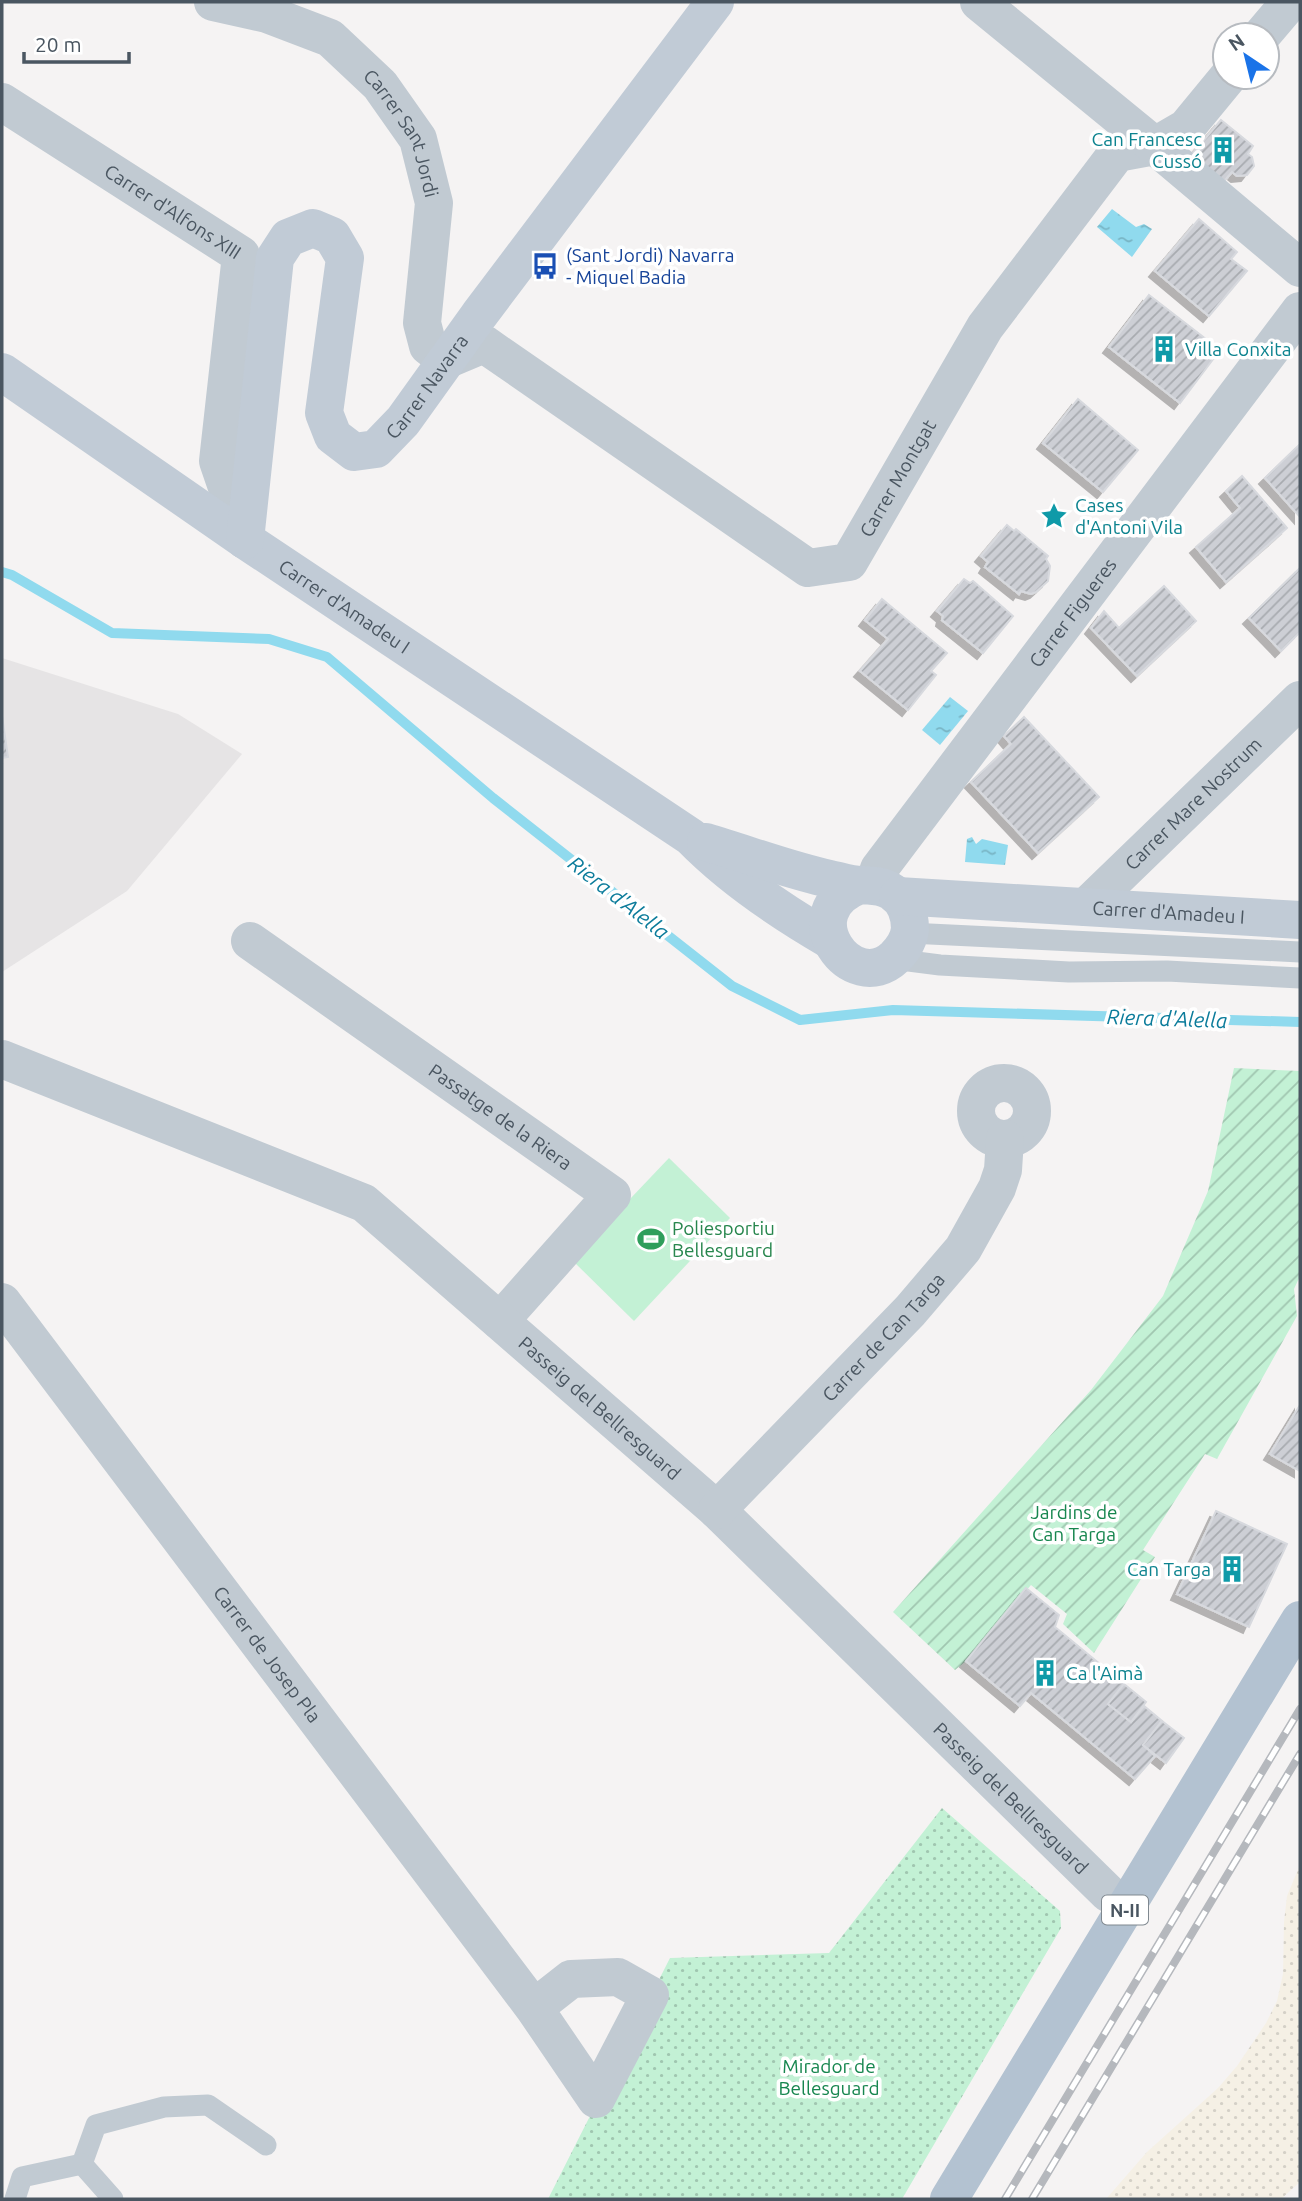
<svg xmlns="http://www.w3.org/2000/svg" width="1302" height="2201" viewBox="0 0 1302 2201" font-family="Ubuntu,sans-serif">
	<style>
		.education { fill: #e6e4e5 }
		.grass { fill: url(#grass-dots) }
		.sand { fill: url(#sand-dots) }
		.garden { fill: url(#garden-furrows) }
		.pitch { fill: #c3f1d5 }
		.water { fill: url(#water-ripples) }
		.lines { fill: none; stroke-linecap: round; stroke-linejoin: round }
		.stream { stroke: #90daee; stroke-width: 10 }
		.building { fill: url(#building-hatch); stroke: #d7d9de; stroke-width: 2; filter: url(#shadow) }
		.lane { stroke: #c1cad2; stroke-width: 21 }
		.street { stroke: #c1cad2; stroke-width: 38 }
		.secondary { stroke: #c1cbd6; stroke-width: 38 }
		.primary { stroke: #b3c2d1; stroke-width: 38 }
		.rail-casing { stroke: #b5b8bd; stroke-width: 8 }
		.rail { stroke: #fff; stroke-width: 5; stroke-dasharray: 16; stroke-linecap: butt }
		.labels { text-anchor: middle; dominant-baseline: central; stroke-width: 7; stroke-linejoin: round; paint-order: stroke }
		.shield { fill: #fff; stroke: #808990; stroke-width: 2 }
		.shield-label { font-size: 18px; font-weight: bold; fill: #4a5661 }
		.street-label { font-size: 19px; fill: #4a5661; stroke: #fff }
		.culture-label { font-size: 19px; fill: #0d838f; stroke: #fff; text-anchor: start }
		.transit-label { font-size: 19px; fill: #164399; stroke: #fff; text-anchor: start }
		.leisure-label { font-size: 19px; fill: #27864d; stroke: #fff; text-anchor: start }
		.park-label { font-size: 19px; fill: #17864f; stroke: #fff }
		.water-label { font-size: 21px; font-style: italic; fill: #0c7c9b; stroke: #fff }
	</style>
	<defs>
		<pattern id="grass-dots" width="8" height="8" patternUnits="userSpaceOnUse" patternTransform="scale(1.75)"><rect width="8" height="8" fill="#c3f1d5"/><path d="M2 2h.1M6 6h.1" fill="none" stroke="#a0c6b0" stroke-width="1.8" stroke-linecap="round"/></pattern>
		<pattern id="sand-dots" width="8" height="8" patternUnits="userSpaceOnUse" patternTransform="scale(1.75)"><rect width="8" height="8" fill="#f5f0e5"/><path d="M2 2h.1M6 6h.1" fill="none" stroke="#d4d0c7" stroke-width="1.8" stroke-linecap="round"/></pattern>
		<pattern id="garden-furrows" width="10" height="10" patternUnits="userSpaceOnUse" patternTransform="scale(1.75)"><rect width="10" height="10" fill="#c3f1d5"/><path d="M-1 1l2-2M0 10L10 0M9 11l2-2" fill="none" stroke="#a0c6b0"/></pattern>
		<pattern id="water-ripples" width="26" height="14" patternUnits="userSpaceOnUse" patternTransform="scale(1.75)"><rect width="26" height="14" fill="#90daee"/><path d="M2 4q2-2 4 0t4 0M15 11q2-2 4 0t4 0" fill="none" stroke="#78b4c4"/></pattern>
		<pattern id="building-hatch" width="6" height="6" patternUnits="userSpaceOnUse" patternTransform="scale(1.75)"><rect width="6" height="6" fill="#cdcfd5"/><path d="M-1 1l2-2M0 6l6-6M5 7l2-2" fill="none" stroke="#a8abb0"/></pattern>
		<filter id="shadow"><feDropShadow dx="-6" dy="6" stdDeviation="0" flood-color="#0004"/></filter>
	</defs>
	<rect width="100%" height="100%" fill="#f5f3f3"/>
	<path class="education" d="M2,658L178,714L242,754L127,891L2,972Z"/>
	<path class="grass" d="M942,1808L1060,1911L1061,1928L902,2199H548L670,1958L829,1953Z"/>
	<path class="sand" d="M1300,1865V2182L1281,2199H1106L1147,2152L1218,2088L1237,2066L1266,2023L1277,2001L1283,1974L1284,1922L1287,1896Z"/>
	<path class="garden" d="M1234,1068L1300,1071V1276L1294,1289L1297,1316L1217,1459L1205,1454L1143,1550L1155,1557L1094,1653L1063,1624L1067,1614L1031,1585L966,1661L955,1670L893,1612L1091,1390L1163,1296L1208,1191Z"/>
	<path class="pitch" d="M669,1158L730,1218L634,1321L572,1260Z"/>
	<g class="water">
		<path d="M1112,209L1136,227L1144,224L1152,229L1132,257L1097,227Z"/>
		<path d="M950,697L968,711L940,745L922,730Z"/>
		<path d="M972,837L976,844L982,839L1008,845L1005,865L965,862L967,839Z"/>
	</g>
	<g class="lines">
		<path class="stream" d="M2,572L12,575L112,633L269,639L327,657L493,798L732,986L800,1020L893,1010L1300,1022"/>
	</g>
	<g class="building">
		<path d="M1221,120L1253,146L1248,154L1252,157L1254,166L1247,175L1237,176L1232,172L1219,187L1186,161Z"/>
		<path d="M1199,219L1237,252L1231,259L1247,271L1209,316L1155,271Z"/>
		<path d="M1149,295L1220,350L1180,403L1109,347Z"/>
		<path d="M1078,399L1138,450L1103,492L1043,443Z"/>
		<path d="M1300,444V517L1265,478Z"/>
		<path d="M1242,476L1287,528L1226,582L1196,547L1240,508L1226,491Z"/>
		<path d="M1007,525L1014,531L1016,529L1048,556L1046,559L1050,566L1048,581L1036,592L1031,594L1021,591L1019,594L985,567L988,562L981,556Z"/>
		<path d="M1300,568V632L1281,651L1249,618Z"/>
		<path d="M964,579L970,583L973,581L1013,616L983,653L942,620L943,616L937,611Z"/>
		<path d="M1164,586L1196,621L1137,676L1091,628L1104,611L1119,628Z"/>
		<path d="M882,599L947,653L931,671L936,675L908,710L860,671L888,639L865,620Z"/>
		<path d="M2,716L8,757L2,758Z"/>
		<path d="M1024,717L1099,797L1038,853L971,782L1011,744L1004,736Z"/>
		<path d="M1300,1405V1471L1270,1454Z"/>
		<path d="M1216,1511L1287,1544L1249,1627L1177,1594Z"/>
		<path d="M1026,1588L1059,1615L1055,1627L1124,1684L1108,1704L1131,1722L1144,1706L1162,1721L1143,1745L1155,1756L1135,1779L1031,1693L1020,1706L966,1661Z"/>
		<path d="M1124,1684L1146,1702L1131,1722L1108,1704Z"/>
		<path d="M1162,1721L1184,1738L1166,1763L1143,1745Z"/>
	</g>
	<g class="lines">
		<g class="lane">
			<path d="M909,933L1300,952"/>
			<path d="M893,959L940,965L1069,972L1167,971L1300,978"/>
			<path d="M82,2164L96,2125L164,2107L208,2105L266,2145"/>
			<path d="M15,2199L22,2177L82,2164L113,2199"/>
		</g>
		<g class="street">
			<path id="s1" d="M213,2L267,14L330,38L380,85L418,139L434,203L422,323L428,346L446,360L484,344L808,568L849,562L985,327L1117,153L1155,146L1186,128L1228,77"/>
			<path d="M979,2L1155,146L1300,268"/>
			<path d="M1262,35L1290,2"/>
			<path id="s2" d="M2,102L241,255L218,461L245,540"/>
			<path id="s3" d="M874,885L879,869L1300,311"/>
			<path id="s4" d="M1086,907L1300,700"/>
			<path id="s5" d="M250,941L612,1195L500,1321"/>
			<path id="s6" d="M2,1059L364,1203L717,1510L1108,1893"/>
			<circle cx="1004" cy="1111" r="28"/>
			<path id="s7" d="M2,1302L534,2008L596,2099L650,1995L618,1977L571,1979L534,2008"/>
			<path id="s8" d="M717,1510L910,1311L963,1249L997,1188L1003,1170L1005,1139"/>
		</g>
		<g class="secondary">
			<path id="s9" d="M2,372L245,540L691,837C731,878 780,911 830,940"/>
			<path id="s10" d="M245,540L275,258L288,238L313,228L332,236L345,258L324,413L333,436L354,452L376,449L403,421L479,315L715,2"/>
			<path d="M706,842C747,854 788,870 830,879C840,881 851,885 862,885C873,886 882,885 892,892C905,900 910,914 910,929C909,939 903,949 895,957C852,998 789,912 860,885"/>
			<path id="s11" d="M898,896L1300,920"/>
		</g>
		<path class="primary" d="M949,2199L1300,1620"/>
		<defs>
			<g id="rail">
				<path d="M1005,2199L1300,1709"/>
				<path d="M1032,2199L1300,1754"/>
			</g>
		</defs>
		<use href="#rail" class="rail-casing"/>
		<use href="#rail" class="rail"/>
	</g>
	<defs>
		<symbol id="building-bare" viewBox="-9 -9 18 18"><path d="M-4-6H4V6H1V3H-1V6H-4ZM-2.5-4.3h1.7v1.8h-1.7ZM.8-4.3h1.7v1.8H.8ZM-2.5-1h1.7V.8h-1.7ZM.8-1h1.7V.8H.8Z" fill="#0f9aa8" stroke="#fff" stroke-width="2.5" paint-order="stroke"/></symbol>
		<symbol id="bus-bare" viewBox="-9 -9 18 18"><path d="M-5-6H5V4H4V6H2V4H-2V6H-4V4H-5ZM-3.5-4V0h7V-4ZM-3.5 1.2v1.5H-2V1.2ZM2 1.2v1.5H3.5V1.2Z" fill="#1a4fb4" stroke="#fff" stroke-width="2.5" paint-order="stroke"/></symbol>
		<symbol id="sight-bare" viewBox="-9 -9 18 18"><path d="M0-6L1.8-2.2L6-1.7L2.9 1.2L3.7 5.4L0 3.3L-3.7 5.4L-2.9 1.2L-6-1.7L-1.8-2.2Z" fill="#0f9aa8" stroke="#fff" stroke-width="2.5" paint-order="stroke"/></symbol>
		<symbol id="stadium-bare" viewBox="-9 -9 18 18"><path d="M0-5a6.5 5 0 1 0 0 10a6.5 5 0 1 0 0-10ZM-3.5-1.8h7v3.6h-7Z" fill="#2e9e5b" stroke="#fff" stroke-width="2.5" paint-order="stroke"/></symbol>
	</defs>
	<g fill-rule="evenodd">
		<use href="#building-bare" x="1204" y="131" width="38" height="38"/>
		<use href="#bus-bare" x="526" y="247" width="38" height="38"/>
		<use href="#building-bare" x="1145" y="330" width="38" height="38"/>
		<use href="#sight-bare" x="1035" y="497" width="38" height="38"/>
		<use href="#stadium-bare" x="632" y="1220" width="38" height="38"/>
		<use href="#building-bare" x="1213" y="1550" width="38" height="38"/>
		<use href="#building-bare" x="1026" y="1654" width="38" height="38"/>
	</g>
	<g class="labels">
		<rect class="shield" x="1102" y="1895.5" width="46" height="29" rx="5"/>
		<g class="shield-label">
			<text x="1125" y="1910">N-II</text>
		</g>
		<g class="street-label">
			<text stroke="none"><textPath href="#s1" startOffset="245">Carrer Sant Jordi</textPath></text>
			<text stroke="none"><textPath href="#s2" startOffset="203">Carrer d'Alfons XIII</textPath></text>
			<text stroke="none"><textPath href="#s10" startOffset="691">Carrer Navarra</textPath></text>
			<text stroke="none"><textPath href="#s1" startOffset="1064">Carrer Montgat</textPath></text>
			<text stroke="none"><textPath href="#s9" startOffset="415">Carrer d'Amadeu I</textPath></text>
			<text stroke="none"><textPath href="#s3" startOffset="338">Carrer Figueres</textPath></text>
			<text stroke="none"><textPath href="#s4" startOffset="149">Carrer Mare Nostrum</textPath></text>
			<text stroke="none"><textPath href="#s11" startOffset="271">Carrer d'Amadeu I</textPath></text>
			<text stroke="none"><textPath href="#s5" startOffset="306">Passatge de la Riera</textPath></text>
			<text stroke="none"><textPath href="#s8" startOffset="240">Carrer de Can Targa</textPath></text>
			<text stroke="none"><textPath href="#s6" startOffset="702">Passeig del Bellresguard</textPath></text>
			<text stroke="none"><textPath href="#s7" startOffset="441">Carrer de Josep Pla</textPath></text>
			<text stroke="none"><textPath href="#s6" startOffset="1269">Passeig del Bellresguard</textPath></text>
		</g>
		<g class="culture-label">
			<text x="1202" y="139" text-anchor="end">Can Francesc<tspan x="1202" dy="22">Cussó</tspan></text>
			<text x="1185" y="349">Villa Conxita</text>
			<text x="1075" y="505">Cases<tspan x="1075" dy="22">d'Antoni Vila</tspan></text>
			<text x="1211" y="1569" text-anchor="end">Can Targa</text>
			<text x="1066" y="1673">Ca l'Aimà</text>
		</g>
		<g class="transit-label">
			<text x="566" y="255">(Sant Jordi) Navarra<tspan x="566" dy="22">- Miquel Badia</tspan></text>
		</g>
		<g class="leisure-label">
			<text x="672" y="1228">Poliesportiu<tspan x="672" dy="22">Bellesguard</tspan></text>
		</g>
		<g class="park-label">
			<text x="1074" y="1512">Jardins de<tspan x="1074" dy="22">Can Targa</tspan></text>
			<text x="829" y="2066">Mirador de<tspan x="829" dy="22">Bellesguard</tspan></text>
		</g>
		<g class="water-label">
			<text transform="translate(619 897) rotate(38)">Riera d'Alella</text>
			<text transform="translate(1167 1018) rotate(2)">Riera d'Alella</text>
		</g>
	</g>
	<rect width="1302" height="2201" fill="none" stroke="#4a5661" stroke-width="7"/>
	<g transform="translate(1246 56) rotate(325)"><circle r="33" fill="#ffffff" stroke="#b7bbc0" stroke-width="2"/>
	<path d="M0-5L12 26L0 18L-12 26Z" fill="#1a73e8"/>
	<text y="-10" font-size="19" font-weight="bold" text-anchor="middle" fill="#4a5661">N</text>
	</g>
	<path d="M24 52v10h105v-10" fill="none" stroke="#4a5661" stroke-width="3.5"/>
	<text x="35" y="52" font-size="21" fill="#4a5661" stroke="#ffffff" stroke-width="5" paint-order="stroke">20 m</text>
</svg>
